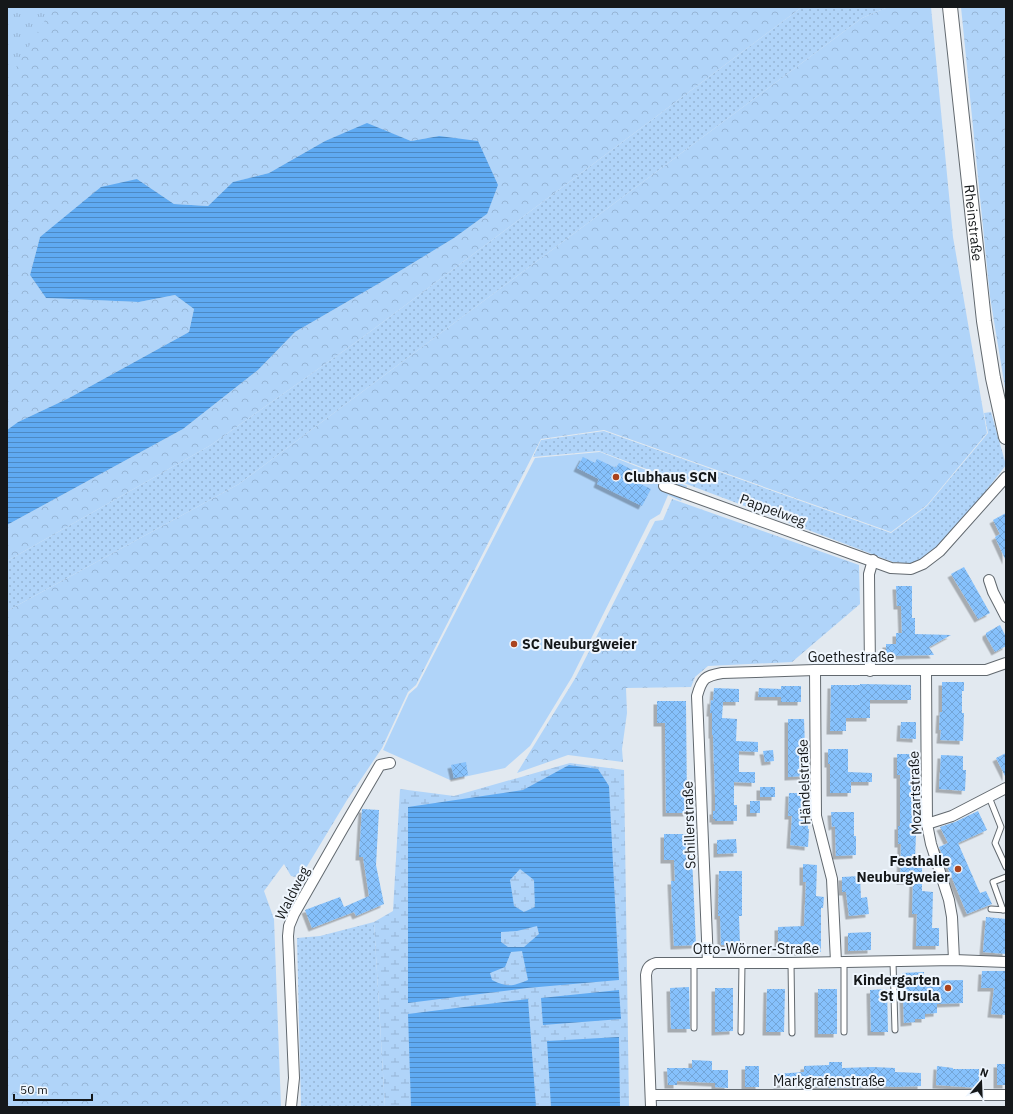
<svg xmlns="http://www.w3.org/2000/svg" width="1013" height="1114" viewBox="0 0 1013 1114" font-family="'IBM Plex Sans',sans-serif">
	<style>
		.grass { fill: url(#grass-dots) }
		.forest { fill: url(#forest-crowns) }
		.wetland { fill: url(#wetland-marsh) }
		.park { fill: url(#park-tufts) }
		.garden { fill: #b0d4f9 }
		.water { fill: url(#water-rules); fill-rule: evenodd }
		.building { fill: url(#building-cross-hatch); filter: url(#shadow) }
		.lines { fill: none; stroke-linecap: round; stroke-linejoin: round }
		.lane-casing { stroke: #62696f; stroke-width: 7 }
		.street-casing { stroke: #62696f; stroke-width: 12 }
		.secondary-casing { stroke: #62696f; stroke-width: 16 }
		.lane { stroke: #fff; stroke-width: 5 }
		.street { stroke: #fff; stroke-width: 10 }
		.secondary { stroke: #fff; stroke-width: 14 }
		.poi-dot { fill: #aa431e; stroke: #eff6fe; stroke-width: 1.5 }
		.labels { text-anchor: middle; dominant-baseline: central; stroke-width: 4; stroke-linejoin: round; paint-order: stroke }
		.street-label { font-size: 14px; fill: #15181a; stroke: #eff6fe }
		.poi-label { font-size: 14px; font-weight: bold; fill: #15181a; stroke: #eff6fe; text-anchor: start }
	</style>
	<defs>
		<pattern id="grass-dots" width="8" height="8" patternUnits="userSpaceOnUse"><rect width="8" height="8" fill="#b0d4f9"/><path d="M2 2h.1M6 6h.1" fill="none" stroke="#96b5d5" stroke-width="1.8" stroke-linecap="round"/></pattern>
		<pattern id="forest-crowns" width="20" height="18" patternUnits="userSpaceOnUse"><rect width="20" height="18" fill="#b0d4f9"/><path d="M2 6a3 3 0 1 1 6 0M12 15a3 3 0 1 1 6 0" fill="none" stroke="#96b5d5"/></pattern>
		<pattern id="wetland-marsh" width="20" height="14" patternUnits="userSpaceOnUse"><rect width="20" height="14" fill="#b0d4f9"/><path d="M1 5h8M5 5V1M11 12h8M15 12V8" fill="none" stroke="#96b5d5"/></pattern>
		<pattern id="park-tufts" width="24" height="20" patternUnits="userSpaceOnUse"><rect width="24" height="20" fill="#b0d4f9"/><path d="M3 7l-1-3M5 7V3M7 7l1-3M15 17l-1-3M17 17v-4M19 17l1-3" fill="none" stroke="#96b5d5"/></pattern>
		<pattern id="water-rules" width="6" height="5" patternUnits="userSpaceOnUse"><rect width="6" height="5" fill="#5faaf2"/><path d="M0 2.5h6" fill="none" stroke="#4d89c3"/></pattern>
		<pattern id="building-cross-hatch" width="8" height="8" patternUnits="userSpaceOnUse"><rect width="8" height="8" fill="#86c1fc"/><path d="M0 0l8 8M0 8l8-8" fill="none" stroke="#73a5d7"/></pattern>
		<filter id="shadow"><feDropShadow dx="-3.5" dy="3.5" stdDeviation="0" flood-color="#0004"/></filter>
	</defs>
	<rect width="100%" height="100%" fill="#e2e9f0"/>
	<g class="grass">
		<path d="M802,7H888L862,18L239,484L7,611V561L211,445L359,340Z"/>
		<path d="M991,412L1006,465C989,487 936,558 911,563C906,564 898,562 893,562L599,451L533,457L541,440L604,431L891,533L927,506L988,433L984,413Z"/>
		<path d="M374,922L385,1107H301L297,938L320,936Z"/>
	</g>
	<g class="forest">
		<path d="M7,7H802L359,340L211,445L7,561V525L183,429L258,370L295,332L390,277L454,238L487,214L439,136L411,141L367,124L325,141L269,173L234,182L208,206L174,204L137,179L40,237L30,275L46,298L139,302L175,295L194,309L189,332L69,398L18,422L7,430Z"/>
		<path d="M888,7H931L953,237L987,433L927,505L891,532L604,430L541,439L416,685L408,692L382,748L347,800L300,878L291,876L284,864L264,891L274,919L281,1107H7V611L239,484L862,18Z"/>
		<path d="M961,7H1006V394L990,297Z"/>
		<path d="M672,499L859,565L860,604L792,662L708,666L695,677L691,687L626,688L627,713L622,749L623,762L568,755L517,773L576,677L655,521L663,520Z"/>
	</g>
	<path class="wetland" d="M570,763L624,770L629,1107H385L374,922L393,911L400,789L454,796Z"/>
	<path class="park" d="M7,7H53L15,69L7,78Z"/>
	<path class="garden" d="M600,452L687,486L681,501L668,495L660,514L650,520L572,677L530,746L505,768L450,780L383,750L409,694L417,687L535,458Z"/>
	<g class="water">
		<path d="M367,123L411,141L439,136L478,141L498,185L487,214L454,238L390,277L295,332L258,370L183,429L7,525V430L18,422L69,398L189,332L194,309L175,295L139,302L46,298L30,275L40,237L101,187L137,179L174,204L208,206L233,182L269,173L325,141Z"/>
		<path d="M569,765L598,769L609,786L619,980L527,988L408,1003V807L523,790ZM520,869L534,880L535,907L524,912L514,906L510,880ZM537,926L539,934L524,947H508L501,942V932L517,931ZM522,951L528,980C513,986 508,988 492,980L490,973L505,967L511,952Z"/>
		<path d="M619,990L621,1019L543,1025L541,998Z"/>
		<path d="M528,999L536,1107H411L408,1014Z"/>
		<path d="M619,1037L620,1107H551L547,1041Z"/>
	</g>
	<g class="building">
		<path d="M583,457L595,463L597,459L616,468L619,463L640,474L636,482L651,489L642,506L597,484L599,479L577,468Z"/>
		<path d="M1006,513V561L995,537L1000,534L993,520Z"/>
		<path d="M964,567L990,613L978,619L951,574Z"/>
		<path d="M896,586H912V618H915V634L951,635L929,647L934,655L886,656V644H896V633H902L901,606H897Z"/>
		<path d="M1000,625L1006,637V646L995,652L986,636V633Z"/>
		<path d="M942,682H964V691H962V713H964L963,741L940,740L941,730H939L940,712H942Z"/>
		<path d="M860,684L911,685V700H870V718H846V731H830L831,685H860Z"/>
		<path d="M781,686H801V702H781V697H758L759,688L781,689Z"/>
		<path d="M714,688L739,689V702H723L722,718L737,719L736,741L758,742V752L739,751V772H755V783L734,782V805H737V821H715V819H713V811H715V794L713,735H712V713H710L711,700L713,701Z"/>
		<path d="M657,701H686L687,813H666L665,723H657Z"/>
		<path d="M788,719H804L806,776L788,777Z"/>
		<path d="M901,722H916V739L900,738Z"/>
		<path d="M828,749H848V772L872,773V782H851V793H830V764H828Z"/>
		<path d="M773,750L774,761L765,762L763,751Z"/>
		<path d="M1006,753V778L996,758Z"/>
		<path d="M897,754H916L917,812L915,858H922V891L933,892L932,928H939V946H916L917,914H912L913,881H900L901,844H898V826H900V775H897Z"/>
		<path d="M941,755L963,756V770H966L965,791L939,789Z"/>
		<path d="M466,762L468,775L454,778L451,765Z"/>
		<rect x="760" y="787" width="15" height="10"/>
		<path d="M789,793H807L808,829H809L808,847L790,845L792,816H788Z"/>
		<rect x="750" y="801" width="10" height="12"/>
		<path d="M362,809L379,810L376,865L384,904L356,916L354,912L312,928L305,910L340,897L344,907L369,896L363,857H359Z"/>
		<path d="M978,811L987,830L958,843L980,893L986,891L992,904L967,914L939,847L948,843L940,827L955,822Z"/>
		<path d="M831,812H854V836H856V855L836,856L835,826L832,827Z"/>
		<path d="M664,834H691L696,945L674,946L671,881H675L674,860H664Z"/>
		<path d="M736,839L737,853L717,854V840Z"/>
		<path d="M803,864L817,865L816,896L824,897L823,908H821V952H798L797,945L778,946V927L804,926L806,882H803Z"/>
		<path d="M719,871H742V916H739L740,945H721L720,916H718Z"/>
		<path d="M860,876L861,898L867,897L869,914L849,916L846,892H842V877Z"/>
		<path d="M986,917L1006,919V954L983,952Z"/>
		<path d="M871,932V950L848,951V933Z"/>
		<path d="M982,971H1006V1015L991,1014L994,988H981Z"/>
		<path d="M924,972V981L963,980V1003L937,1004V1013L925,1014V1019H915V1022L904,1023L902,973Z"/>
		<path d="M689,987L690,1029H671L670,988Z"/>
		<path d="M715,988H733V1031L715,1032Z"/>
		<path d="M767,989H785L784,1032H766Z"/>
		<rect x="818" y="989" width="19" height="45"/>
		<path d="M887,989L888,1032H871L870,990Z"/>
		<path d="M692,1060L712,1061V1070H728V1088L715,1087V1083L677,1081V1085H668L667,1068H692Z"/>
		<path d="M829,1062H842V1068L873,1067L895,1068V1072L921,1073V1086L894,1087L867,1085V1087L829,1088V1086L805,1087V1083L777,1085L776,1074L804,1072V1066L829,1065Z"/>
		<rect x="997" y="1064" width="9" height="21"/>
		<rect x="745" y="1066" width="14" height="21"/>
		<path d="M937,1066L953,1068V1069H979V1088L936,1085Z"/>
	</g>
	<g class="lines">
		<defs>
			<g id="lane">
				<path d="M989,797L1001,827L995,843L1006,867"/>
				<path d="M991,909L1006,910"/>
				<path d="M1003,910L993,882L1006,877"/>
				<path d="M893,962L895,1030"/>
				<path d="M791,963L792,1033"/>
				<path d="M694,1028V963"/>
				<path d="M741,1032L742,963"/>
				<path d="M844,1032V962"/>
			</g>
			<g id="street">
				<path d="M664,486L891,568L911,569L923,564L940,551L1006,477"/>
				<path d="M989,580L993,592L1006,617"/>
				<path d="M815,670L816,816L832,879L836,962"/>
				<path d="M870,671L869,574L873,560"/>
				<path d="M926,671L927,824L931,844L949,900L952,917L954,960"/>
				<path d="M927,824L952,816L1006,788"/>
				<path d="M708,963L697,696C702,678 705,676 722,673L815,670H986L1006,663"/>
				<path d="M651,1095H1006"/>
				<path d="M291,1107L294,1078L288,936L289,926L294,914L342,830L380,765L390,763"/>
				<path d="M651,1107L646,975C647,968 649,965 656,963H791L954,960L1006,962"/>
			</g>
			<g id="secondary">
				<path id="s1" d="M950,7L984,321L993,378L1006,437"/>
			</g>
		</defs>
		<use href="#lane" class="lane-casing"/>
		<use href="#street" class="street-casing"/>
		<use href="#secondary" class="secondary-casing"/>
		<use href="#lane" class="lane"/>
		<use href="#street" class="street"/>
		<use href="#secondary" class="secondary"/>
	</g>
	<g class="poi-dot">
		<circle cx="616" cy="477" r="4"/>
		<circle cx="514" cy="644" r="4"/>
		<circle cx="958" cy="869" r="4"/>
		<circle cx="948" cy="988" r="4"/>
	</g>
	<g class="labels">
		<g class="street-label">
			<text stroke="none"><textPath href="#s1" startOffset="217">Rheinstraße</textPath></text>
			<text transform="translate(773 510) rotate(20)">Pappelweg</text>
			<text x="851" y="657">Goethestraße</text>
			<text transform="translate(804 782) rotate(-92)">Händelstraße</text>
			<text transform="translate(915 793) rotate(-92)">Mozartstraße</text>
			<text transform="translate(689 825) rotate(-92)">Schillerstraße</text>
			<text transform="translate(292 893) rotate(-63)">Waldweg</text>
			<text x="756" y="949">Otto-Wörner-Straße</text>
			<text x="829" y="1081">Markgrafenstraße</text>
		</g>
		<g class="poi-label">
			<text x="624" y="477">Clubhaus SCN</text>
			<text x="522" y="644">SC Neuburgweier</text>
			<text x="950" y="861" text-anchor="end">Festhalle<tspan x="950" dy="16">Neuburgweier</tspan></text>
			<text x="940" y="980" text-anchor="end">Kindergarten<tspan x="940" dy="16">St Ursula</tspan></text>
		</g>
	</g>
	<rect width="1013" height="1114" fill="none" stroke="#15181a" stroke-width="16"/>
	<g transform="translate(981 1082) rotate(19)" stroke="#eff6fe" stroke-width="3" paint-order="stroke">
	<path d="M0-3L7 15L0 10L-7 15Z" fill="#15181a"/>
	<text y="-6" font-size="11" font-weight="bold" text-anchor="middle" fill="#15181a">N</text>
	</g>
	<path d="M14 1094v6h78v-6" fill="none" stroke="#15181a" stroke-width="2"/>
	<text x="20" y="1094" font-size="12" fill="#15181a" stroke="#eff6fe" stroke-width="3" paint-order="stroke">50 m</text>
</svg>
